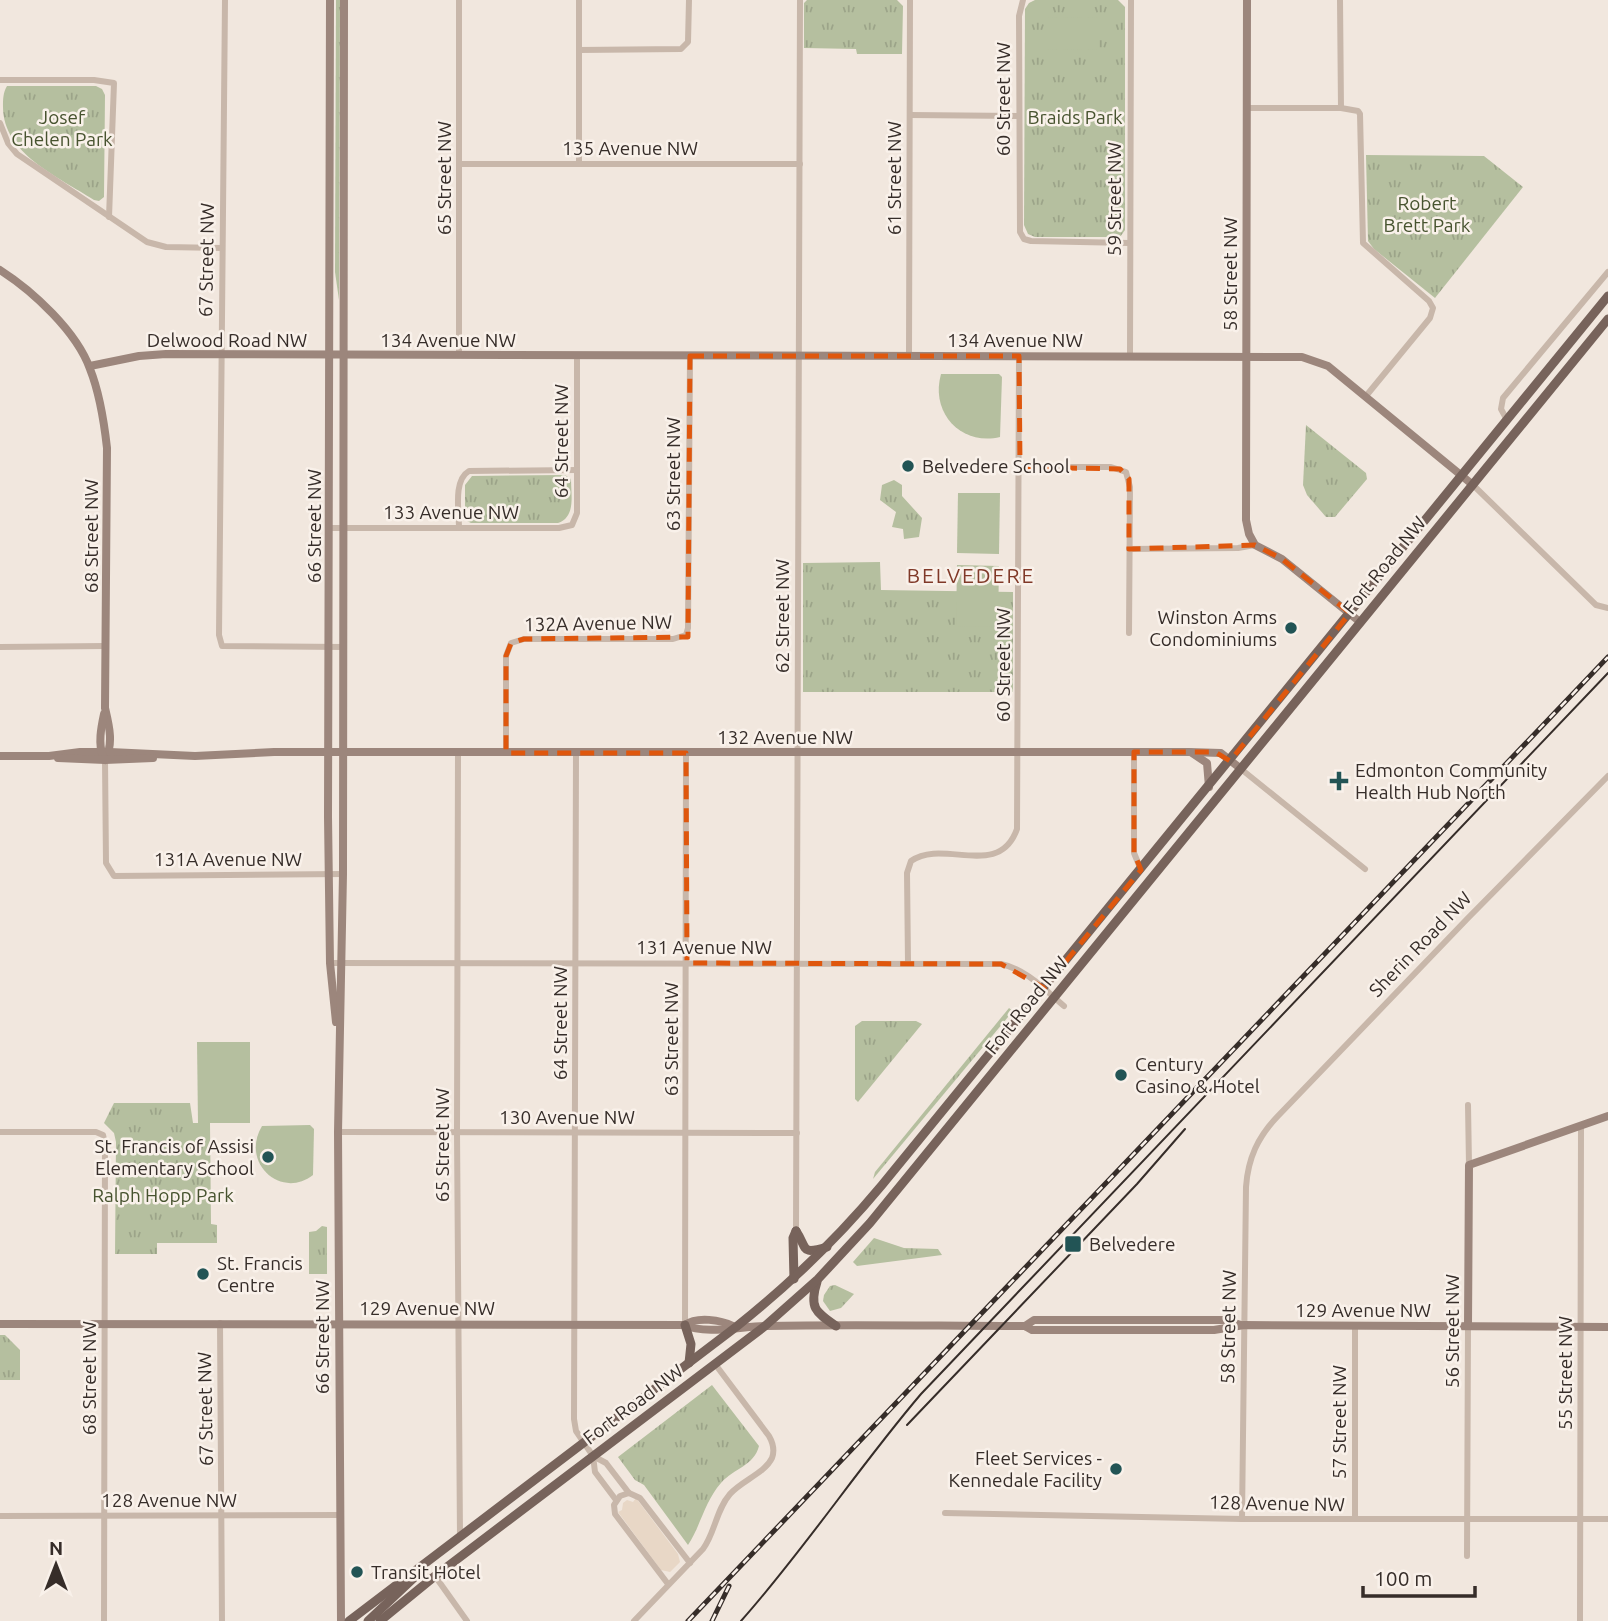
<svg xmlns="http://www.w3.org/2000/svg" width="1608" height="1621" viewBox="0 0 1608 1621" font-family="Ubuntu,sans-serif">
	<style>
		.grass { fill: url(#grass-tufts) }
		.pitch { fill: #b5bf9f }
		.plaza { fill: #e8d7c6 }
		.lines { fill: none; stroke-linecap: round; stroke-linejoin: round }
		.street { stroke: #c8b7aa; stroke-width: 6 }
		.secondary { stroke: #9c867c; stroke-width: 8 }
		.primary { stroke: #77635b; stroke-width: 9 }
		.tram { stroke: #362d29; stroke-width: 2 }
		.rail-casing { stroke: #362d29; stroke-width: 5 }
		.rail { stroke: #f9f1ea; stroke-width: 2.5; stroke-dasharray: 8; stroke-linecap: butt }
		.marked { fill: none; stroke: #df570d; stroke-width: 5; stroke-dasharray: 14 9; stroke-linejoin: round }
		.poi-dot { fill: #225455; stroke: #f9f1ea; stroke-width: 2.5 }
		.labels { text-anchor: middle; dominant-baseline: central; stroke-width: 5; stroke-linejoin: round; paint-order: stroke }
		.street-label { font-size: 19px; fill: #362d29; stroke: #f9f1ea }
		.park-label { font-size: 19px; fill: #47532f; stroke: #f9f1ea }
		.poi-label { font-size: 19px; fill: #362d29; stroke: #f9f1ea; text-anchor: start }
		.neighbourhood-label { font-size: 21px; letter-spacing: 2px; fill: #803928; stroke: #f9f1ea }
	</style>
	<defs>
		<pattern id="grass-tufts" width="24" height="20" patternUnits="userSpaceOnUse" patternTransform="scale(1.75)"><rect width="24" height="20" fill="#b5bf9f"/><path d="M3 7l-1-3M5 7V3M7 7l1-3M15 17l-1-3M17 17v-4M19 17l1-3" fill="none" stroke="#9ca489"/></pattern>
	</defs>
	<rect width="100%" height="100%" fill="#f1e7de"/>
	<g class="grass">
		<path d="M336,0H340L339,300L335,272Z"/>
		<path d="M807,0H897L903,6L902,54H857L856,49L804,48V3Z"/>
		<path d="M1035,0H1118L1125,7V230L1120,237H1035L1028,234L1024,225L1025,9L1029,3Z"/>
		<path d="M7,86H96L102,89L105,95L104,197L99,201L94,200C59,177 3,154 3,107C3,99 3,93 7,86Z"/>
		<path d="M1366,155L1484,156L1523,187L1435,298L1374,249L1368,241Z"/>
		<path d="M1306,425L1366,473L1367,479L1335,517H1326L1307,495L1303,485Z"/>
		<path d="M565,475L571,479C571,495 576,517 558,523H471L465,520V485L472,476Z"/>
		<path d="M894,480L902,485V496L922,518L919,537L904,539L903,529L892,527L896,512L880,500L882,485Z"/>
		<path d="M880,562L881,590L1013,592V692H803V563Z"/>
		<path d="M1009,1008L1013,1011L873,1179L875,1172Z"/>
		<path d="M862,1021H916L922,1024L858,1102L855,1099V1026Z"/>
		<path d="M114,1103H190L193,1123H210L211,1224L217,1225V1243H157V1254H115L116,1142L114,1133L104,1123Z"/>
		<path d="M322,1226L327,1227V1274H309V1232L316,1231Z"/>
		<path d="M874,1238L904,1248L938,1249L942,1255L857,1266L853,1262Z"/>
		<path d="M835,1285L854,1294L841,1308L830,1311L823,1301L824,1295L830,1286Z"/>
		<path d="M0,1335H5L20,1350V1380H0Z"/>
		<path d="M712,1385L759,1446C754,1466 734,1468 721,1483C705,1501 701,1525 688,1545L644,1485L635,1480L618,1457Z"/>
	</g>
	<g class="pitch">
		<path d="M1098,17V49L1047,50V18Z"/>
		<path d="M941,374H999L1002,377L1000,437C961,446 930,413 941,374Z"/>
		<path d="M958,493H1000L999,554L957,553Z"/>
		<path d="M957,565L999,566L998,627L956,626Z"/>
		<path d="M197,1042H250V1123H198Z"/>
		<path d="M310,1125L314,1129L313,1175C281,1200 240,1163 262,1126Z"/>
	</g>
	<path class="plaza" d="M636,1498L678,1554L680,1562L670,1572L661,1570L618,1512L622,1510L623,1503L627,1500L633,1502Z"/>
	<g class="lines">
		<g class="street">
			<path d="M225,0L219,635L222,646L343,647"/>
			<path d="M1023,0L1019,16L1020,232L1024,239L1031,241L1129,243"/>
			<path d="M1340,0L1341,108"/>
			<path d="M579,50L681,49L688,42L689,0"/>
			<path d="M0,80H94L114,83L109,217"/>
			<path d="M1246,108H1341L1358,111L1360,114L1363,243L1429,301L1433,308L1430,318L1366,396"/>
			<path d="M910,115L1019,116"/>
			<path d="M0,123L8,143L17,154L147,242L166,247L222,248"/>
			<path d="M460,164H800"/>
			<path d="M579,164V0"/>
			<path d="M459,355V0"/>
			<path d="M909,356L910,0"/>
			<path d="M1130,356L1131,0"/>
			<path d="M1507,420L1501,409L1503,398L1608,272"/>
			<path d="M1020,467H1111L1126,472L1130,487L1129,633"/>
			<path d="M1473,485L1596,605L1608,608"/>
			<path d="M330,528H559L572,525L577,513V356"/>
			<path d="M459,528C459,512 453,480 469,471L577,470"/>
			<path d="M1129,549L1238,548L1255,545"/>
			<path d="M0,647L106,646"/>
			<path d="M1134,752V853L1141,870"/>
			<path d="M458,753L457,1132L460,1537"/>
			<path d="M506,753V656L511,643L524,639H673L686,635L688,628L690,356"/>
			<path d="M576,753L574,1419L576,1431L593,1456L606,1463L629,1493"/>
			<path d="M105,760L106,863L114,876L343,874"/>
			<path d="M1241,769L1365,869"/>
			<path d="M330,963L1001,964C1026,969 1045,990 1064,1006"/>
			<path d="M908,963L907,873L911,861C943,838 999,880 1017,829L1019,356"/>
			<path d="M1468,1105L1469,1165"/>
			<path d="M0,1132H96L103,1135L105,1144L104,1621"/>
			<path d="M338,1132L797,1133"/>
			<path d="M796,1231L800,0"/>
			<path d="M220,1323L222,1621"/>
			<path d="M685,1325L686,753"/>
			<path d="M1355,1326V1519"/>
			<path d="M593,1456L595,1472L616,1500"/>
			<path d="M945,1513L1242,1519H1608"/>
			<path d="M0,1516L339,1515"/>
			<path d="M1242,1519L1246,1187C1248,1158 1258,1137 1277,1117L1468,918L1608,776"/>
			<path d="M1467,1556L1468,1326"/>
			<path d="M435,1576L467,1621"/>
			<path d="M668,1584L615,1514L614,1505L620,1496L629,1493L640,1498L690,1563"/>
			<path d="M634,1621L703,1549C715,1533 716,1510 730,1494C741,1481 765,1473 772,1458C775,1450 773,1443 769,1436L715,1364"/>
			<path d="M1580,1621L1581,1126"/>
		</g>
		<g class="secondary">
			<path d="M330,0L328,817L330,963L336,1022"/>
			<path d="M1247,0L1246,520L1249,534L1255,545L1282,559L1360,622"/>
			<path d="M0,270C33,291 77,332 90,369C100,394 104,421 107,448L105,708C109,725 114,744 105,760"/>
			<path d="M90,366L139,356L166,354L1302,357L1328,366L1473,485"/>
			<path d="M1192,753L1207,763L1209,787"/>
			<path d="M0,756H49L80,752H110L195,756L274,752H1189L1221,753L1241,769"/>
			<path d="M103,756C98,744 101,728 104,714"/>
			<path d="M58,758L105,760L153,758"/>
			<path d="M0,1324L685,1325C704,1335 744,1326 766,1326C852,1324 939,1326 1025,1326L1032,1330H1214L1244,1325L1608,1327"/>
			<path d="M685,1325C697,1316 721,1320 733,1326"/>
			<path d="M1025,1326L1034,1320H1225L1241,1325"/>
			<path d="M1468,1326L1469,1165L1608,1116"/>
			<path d="M341,1621L338,1132L343,874L344,0"/>
		</g>
		<g class="primary">
			<path d="M796,1231C808,1249 800,1255 827,1247"/>
			<path d="M794,1279L793,1238L796,1231"/>
			<path d="M817,1282C809,1307 815,1312 836,1326"/>
			<path d="M685,1325L691,1344L689,1363"/>
			<path d="M349,1621L736,1327C790,1284 838,1238 882,1185L1608,296"/>
			<path d="M368,1621L419,1573"/>
			<path d="M380,1621L435,1576L765,1326L818,1279L870,1223L1608,319"/>
		</g>
		<g class="tram">
			<path d="M907,1425L1137,1184L1185,1129"/>
			<path d="M741,1621C805,1549 858,1468 921,1394L1608,673"/>
		</g>
		<defs>
			<g id="rail">
				<path d="M688,1621L1608,657"/>
				<path d="M712,1621L729,1586"/>
			</g>
		</defs>
		<use href="#rail" class="rail-casing"/>
		<use href="#rail" class="rail"/>
	</g>
	<path class="marked" d="M690,356H1019L1020,467L1120,469L1129,479V549L1255,545L1282,559L1350,613L1230,761L1215,752H1134V853L1141,870L1044,988L1001,964L687,963L686,753H506V656L511,643L524,639L688,637Z"/>
	<g class="poi-dot">
		<circle cx="908" cy="466" r="7"/>
		<circle cx="1291" cy="628" r="7"/>
		<path d="M1335.5 770.5h7v7h7v7h-7v7h-7v-7h-7v-7h7z"/>
		<circle cx="1121" cy="1075" r="7"/>
		<circle cx="268" cy="1157" r="7"/>
		<rect x="1064" y="1235" width="18" height="18" rx="3.5"/>
		<circle cx="203" cy="1274" r="7"/>
		<circle cx="1116" cy="1469" r="7"/>
		<circle cx="357" cy="1572" r="7"/>
	</g>
	<g class="labels">
		<g class="street-label">
			<text transform="translate(1003 99) rotate(-90)">60 Street NW</text>
			<text x="630" y="148">135 Avenue NW</text>
			<text transform="translate(444 178) rotate(-90)">65 Street NW</text>
			<text transform="translate(894 178) rotate(-90)">61 Street NW</text>
			<text transform="translate(1114 199) rotate(-90)">59 Street NW</text>
			<text transform="translate(206 260) rotate(-89)">67 Street NW</text>
			<text transform="translate(1230 274) rotate(-90)">58 Street NW</text>
			<text x="227" y="340">Delwood Road NW</text>
			<text x="448" y="340">134 Avenue NW</text>
			<text x="1015" y="340">134 Avenue NW</text>
			<text transform="translate(561 441) rotate(-90)">64 Street NW</text>
			<text transform="translate(673 474) rotate(-90)">63 Street NW</text>
			<text x="451" y="512">133 Avenue NW</text>
			<text transform="translate(314 526) rotate(-90)">66 Street NW</text>
			<text transform="translate(91 536) rotate(-90)">68 Street NW</text>
			<text transform="translate(1384 565) rotate(-51)">Fort Road NW</text>
			<text transform="translate(782 616) rotate(-90)">62 Street NW</text>
			<text transform="translate(598 623) rotate(-1)">132A Avenue NW</text>
			<text transform="translate(1003 665) rotate(-90)">60 Street NW</text>
			<text x="785" y="737">132 Avenue NW</text>
			<text x="228" y="859">131A Avenue NW</text>
			<text transform="translate(1420 944) rotate(-46)">Sherin Road NW</text>
			<text x="704" y="947">131 Avenue NW</text>
			<text transform="translate(1026 1005) rotate(-51)">Fort Road NW</text>
			<text transform="translate(560 1023) rotate(-90)">64 Street NW</text>
			<text transform="translate(671 1039) rotate(-90)">63 Street NW</text>
			<text x="567" y="1117">130 Avenue NW</text>
			<text transform="translate(442 1145) rotate(-90)">65 Street NW</text>
			<text x="427" y="1308">129 Avenue NW</text>
			<text x="1363" y="1310">129 Avenue NW</text>
			<text transform="translate(1228 1327) rotate(-89)">58 Street NW</text>
			<text transform="translate(1452 1331) rotate(-90)">56 Street NW</text>
			<text transform="translate(322 1337) rotate(-90)">66 Street NW</text>
			<text transform="translate(1565 1373) rotate(-90)">55 Street NW</text>
			<text transform="translate(89 1378) rotate(-90)">68 Street NW</text>
			<text transform="translate(633 1404) rotate(-37)">Fort Road NW</text>
			<text transform="translate(205 1409) rotate(-91)">67 Street NW</text>
			<text transform="translate(1339 1422) rotate(-90)">57 Street NW</text>
			<text x="169" y="1500">128 Avenue NW</text>
			<text transform="translate(1277 1503) rotate(1)">128 Avenue NW</text>
		</g>
		<g class="park-label">
			<text x="62" y="117">Josef<tspan x="62" dy="22">Chelen Park</tspan></text>
			<text x="1075" y="117">Braids Park</text>
			<text x="1427" y="203">Robert<tspan x="1427" dy="22">Brett Park</tspan></text>
			<text x="163" y="1195">Ralph Hopp Park</text>
		</g>
		<g class="poi-label">
			<text x="922" y="466">Belvedere School</text>
			<text x="1277" y="617" text-anchor="end">Winston Arms<tspan x="1277" dy="22">Condominiums</tspan></text>
			<text x="1355" y="770">Edmonton Community<tspan x="1355" dy="22">Health Hub North</tspan></text>
			<text x="1135" y="1064">Century<tspan x="1135" dy="22">Casino &amp; Hotel</tspan></text>
			<text x="254" y="1146" text-anchor="end">St. Francis of Assisi<tspan x="254" dy="22">Elementary School</tspan></text>
			<text x="1089" y="1244">Belvedere</text>
			<text x="217" y="1263">St. Francis<tspan x="217" dy="22">Centre</tspan></text>
			<text x="1102" y="1458" text-anchor="end">Fleet Services -<tspan x="1102" dy="22">Kennedale Facility</tspan></text>
			<text x="371" y="1572">Transit Hotel</text>
		</g>
		<g class="neighbourhood-label">
			<text x="971" y="575">BELVEDERE</text>
		</g>
	</g>
	<g transform="translate(56 1565)" stroke="#f9f1ea" stroke-width="5" paint-order="stroke">
	<path d="M0-5L12 26L0 18L-12 26Z" fill="#362d29"/>
	<text y="-10" font-size="19" font-weight="bold" text-anchor="middle" fill="#362d29">N</text>
	</g>
	<path d="M1363 1586v10h112v-10" fill="none" stroke="#362d29" stroke-width="3.5"/>
	<text x="1374" y="1586" font-size="21" fill="#362d29" stroke="#f9f1ea" stroke-width="5" paint-order="stroke">100 m</text>
</svg>
